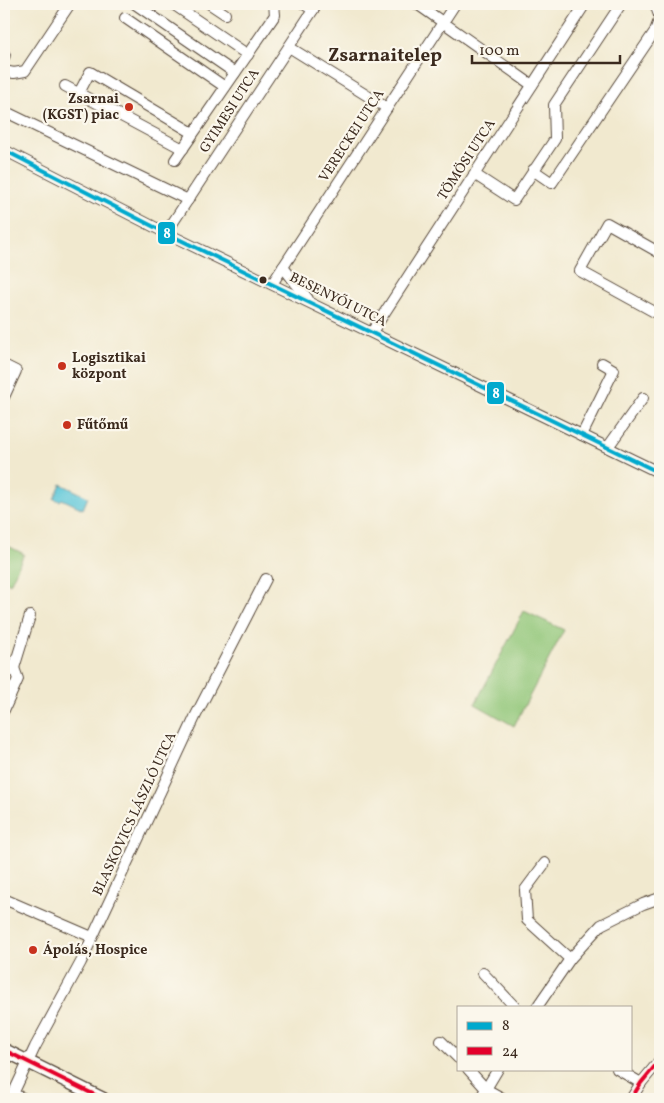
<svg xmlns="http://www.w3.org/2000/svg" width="664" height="1103" viewBox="0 0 664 1103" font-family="Vollkorn,serif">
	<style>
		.green { fill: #91c678; stroke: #66784b }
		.water { fill: #5dc7d9; stroke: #4c787c }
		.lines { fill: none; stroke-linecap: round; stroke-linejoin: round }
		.minor-casing { stroke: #564739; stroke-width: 12 }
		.major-casing { stroke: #564739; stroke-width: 15 }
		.minor { stroke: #fff; stroke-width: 10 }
		.major { stroke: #fff; stroke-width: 12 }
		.bus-1-casing { stroke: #fbf7ec; stroke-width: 8 }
		.bus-2-casing { stroke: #fbf7ec; stroke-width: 8 }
		.bus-1 { stroke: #00a9ce; stroke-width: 4 }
		.bus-2 { stroke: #e4002b; stroke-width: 4 }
		.poi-dot { fill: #c8321e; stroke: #fbf7ec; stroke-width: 2 }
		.bus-dot { fill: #3b2a1e; stroke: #fbf7ec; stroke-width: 2 }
		.labels { text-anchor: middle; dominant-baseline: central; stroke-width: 4.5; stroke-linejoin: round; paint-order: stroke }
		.poi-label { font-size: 14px; font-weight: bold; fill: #3b2a1e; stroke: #fbf7ec; text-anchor: start }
		.street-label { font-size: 14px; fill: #3b2a1e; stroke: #fbf7ec }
		.district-label { font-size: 19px; font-weight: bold; fill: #3b2a1e; stroke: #fbf7ec }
		.line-badge { stroke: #fbf7ec; stroke-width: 2 }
		.badge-label { font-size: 14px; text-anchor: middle; font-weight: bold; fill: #fff }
	</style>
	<rect width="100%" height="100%" fill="#fbf7ec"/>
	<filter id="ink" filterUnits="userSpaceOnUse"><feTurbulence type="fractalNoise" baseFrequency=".02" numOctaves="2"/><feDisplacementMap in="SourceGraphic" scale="10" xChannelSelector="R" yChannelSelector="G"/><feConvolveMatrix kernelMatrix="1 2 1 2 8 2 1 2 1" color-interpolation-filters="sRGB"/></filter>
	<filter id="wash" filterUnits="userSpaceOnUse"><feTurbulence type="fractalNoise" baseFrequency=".0096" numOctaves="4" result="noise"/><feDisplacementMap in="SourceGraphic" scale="20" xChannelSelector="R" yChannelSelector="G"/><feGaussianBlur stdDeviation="1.12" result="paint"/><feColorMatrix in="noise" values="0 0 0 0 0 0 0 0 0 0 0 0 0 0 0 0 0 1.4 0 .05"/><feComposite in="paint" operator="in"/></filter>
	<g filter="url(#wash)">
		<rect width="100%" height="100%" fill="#f1e9cf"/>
		<g class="green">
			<path d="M4,544L24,554L10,584L4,580Z"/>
			<path d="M524,611L564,630L514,726L475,704Z"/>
		</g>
		<path class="water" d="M61,484L88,497L83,509L62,499L60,501L54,499Z"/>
	</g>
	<g filter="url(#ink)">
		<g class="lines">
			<defs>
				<g id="minor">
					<path d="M135,4L235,73"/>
					<path d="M173,4L248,55"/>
					<path d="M210,4L225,14"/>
					<path d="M304,4L313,10"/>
					<path d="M417,4L532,85"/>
					<path d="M125,18L225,87"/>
					<path d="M289,47L387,108"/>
					<path d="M4,57L5,55"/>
					<path d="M4,71L14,73L25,71L70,4"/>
					<path d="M65,86L183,149"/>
					<path d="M79,93L90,72L193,133"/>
					<path d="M4,111L188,200"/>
					<path d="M4,150L166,233L660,473"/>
					<path d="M175,160L275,15L274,4"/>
					<path d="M533,170L552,183L655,31L660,18L655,4"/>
					<path d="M474,174L514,200L555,139L554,105L621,4"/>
					<path d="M166,233L317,4"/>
					<path d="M660,253L607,223L580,271L660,315"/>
					<path d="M283,267L308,299"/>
					<path d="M272,284L455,4"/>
					<path d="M372,332L585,4"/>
					<path d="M4,365L16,371L4,397"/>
					<path d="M582,435L614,370L602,363"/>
					<path d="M608,447L643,398"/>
					<path d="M4,663L14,668L18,679L4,710"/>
					<path d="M14,668L30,616"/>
					<path d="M545,863L525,890L527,920L570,959"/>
					<path d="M4,899L92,937"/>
					<path d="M483,973L515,1007"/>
					<path d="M537,1007L570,959L601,925L643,904L660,898"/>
					<path d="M441,1041L458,1058"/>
					<path d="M468,1069L486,1089L504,1099"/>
					<path d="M617,1069L641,1083"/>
					<path d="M25,1099L13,1094L35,1047L81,962L196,715L266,579"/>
					<path d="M480,1099L498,1069"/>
					<path d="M631,1099L641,1083L660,1060"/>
				</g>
				<path id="major" d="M4,1050L103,1099"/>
			</defs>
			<use href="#minor" class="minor-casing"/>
			<use href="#major" class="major-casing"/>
			<use href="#minor" class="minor"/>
			<use href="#major" class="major"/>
			<defs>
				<path id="bus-1" d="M4,150L166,233L660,473"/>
				<g id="bus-2">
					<path d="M4,1050L103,1099"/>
					<path d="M631,1099L641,1083L660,1060"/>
				</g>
			</defs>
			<use href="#bus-1" class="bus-1-casing"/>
			<use href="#bus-2" class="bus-2-casing"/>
			<use href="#bus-1" class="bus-1"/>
			<use href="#bus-2" class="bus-2"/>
		</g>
	</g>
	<g class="poi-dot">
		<circle cx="129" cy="107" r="5"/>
		<circle cx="62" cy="366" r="5"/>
		<circle cx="67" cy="425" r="5"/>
		<circle cx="33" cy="950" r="5"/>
	</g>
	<circle class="bus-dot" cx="263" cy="280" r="4.5"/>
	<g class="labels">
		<g class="poi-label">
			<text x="119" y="99" text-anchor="end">Zsarnai<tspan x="119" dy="16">(KGST) piac</tspan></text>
			<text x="72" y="358">Logisztikai<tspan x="72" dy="16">központ</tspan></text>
			<text x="77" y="425">Fűtőmű</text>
			<text x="43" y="950">Ápolás, Hospice</text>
		</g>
		<g class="street-label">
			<text transform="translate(230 111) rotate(-57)">GYIMESI UTCA</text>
			<text transform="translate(352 136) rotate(-57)">VERECKEI UTCA</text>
			<text transform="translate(467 160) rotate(-57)">TÖMÖSI UTCA</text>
			<text transform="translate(338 300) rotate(26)">BESENYŐI UTCA</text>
			<text transform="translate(135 814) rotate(-65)">BLASKOVICS LÁSZLÓ UTCA</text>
		</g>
		<g class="district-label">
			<text x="385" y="56">Zsarnaitelep</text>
		</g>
	</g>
	<g class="line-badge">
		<rect x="157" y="221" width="19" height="24" rx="5" fill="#00a9ce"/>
		<rect x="486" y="381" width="19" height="24" rx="5" fill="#00a9ce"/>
	</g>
	<g class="badge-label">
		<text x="167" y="238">8</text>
		<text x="496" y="398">8</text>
	</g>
	<rect width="664" height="1103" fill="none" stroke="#fbf7ec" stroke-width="20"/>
	<rect x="457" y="1006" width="175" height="65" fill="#fbf7ec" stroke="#aea59a"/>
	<rect x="467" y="1022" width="25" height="8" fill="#00a9ce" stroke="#aea59a"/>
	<text x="502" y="1030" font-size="15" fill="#3b2a1e">8</text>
	<rect x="467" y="1047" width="25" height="8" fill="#e4002b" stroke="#aea59a"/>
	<text x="502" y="1056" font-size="15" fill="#3b2a1e">24</text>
	<path d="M472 55v8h148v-8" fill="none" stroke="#3b2a1e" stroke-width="2.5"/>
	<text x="479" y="55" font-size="15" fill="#3b2a1e" stroke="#fbf7ec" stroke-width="4" paint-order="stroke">100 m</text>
</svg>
